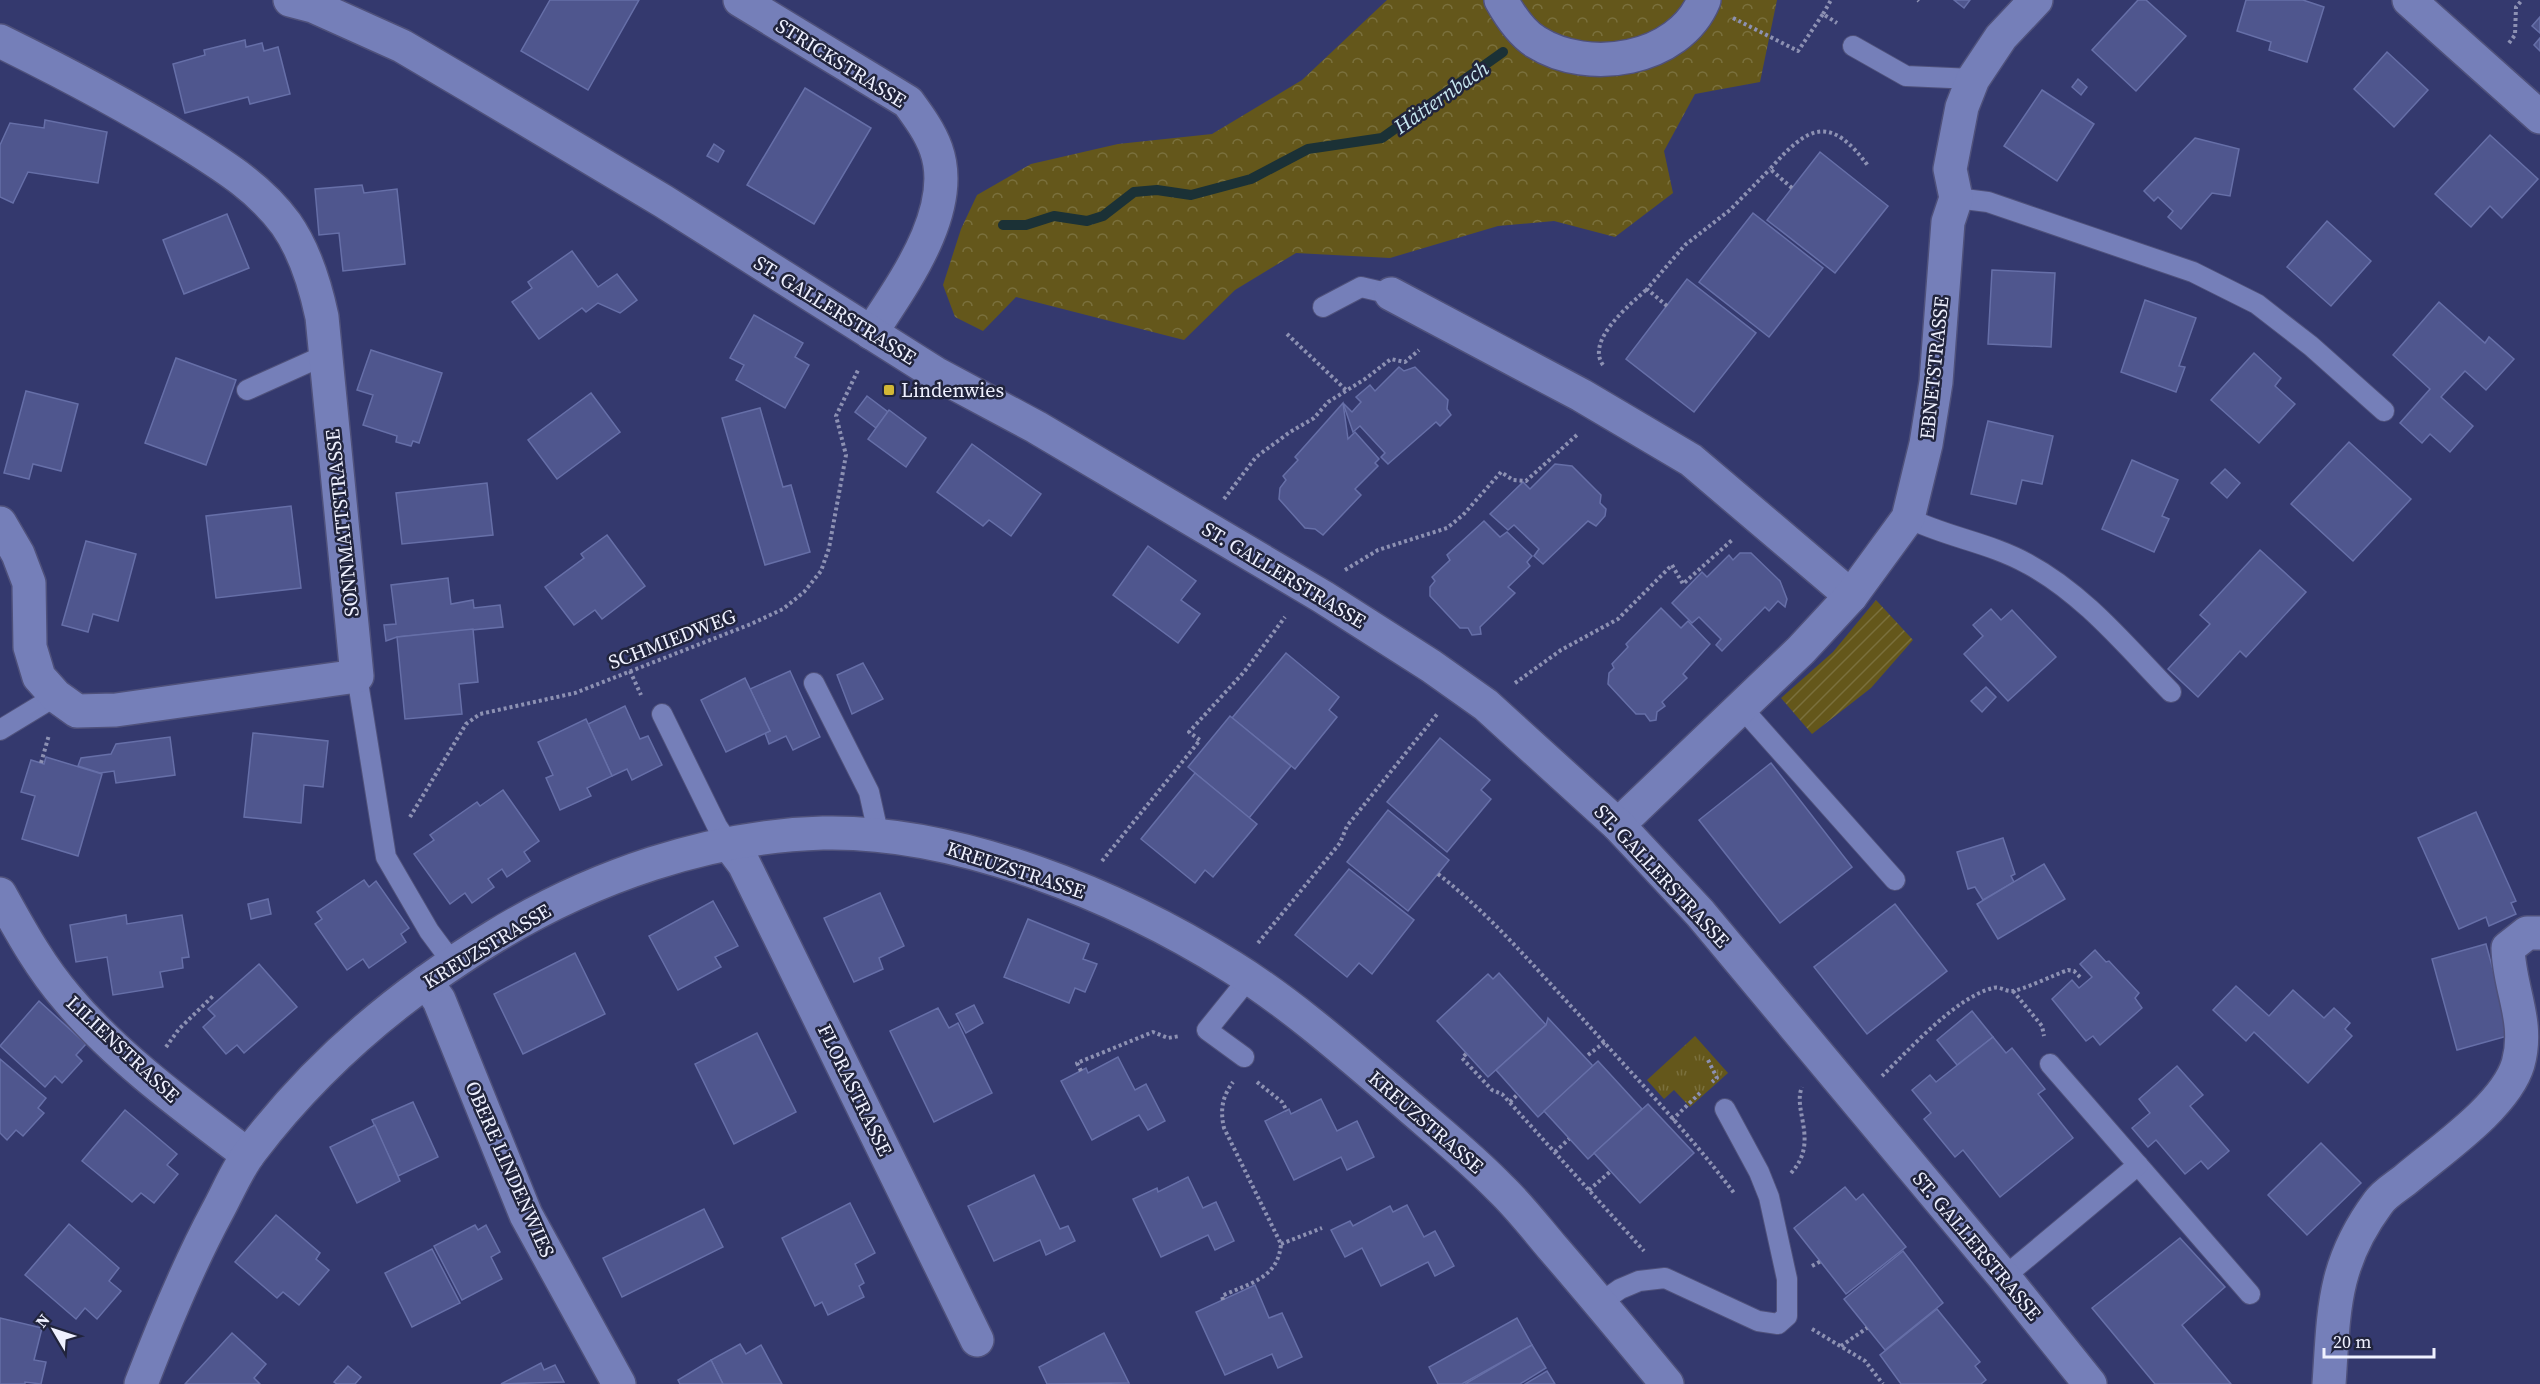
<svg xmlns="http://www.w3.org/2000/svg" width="2540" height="1384" viewBox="0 0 2540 1384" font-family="'Source Serif 4',serif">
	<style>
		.forest { fill: url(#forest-crowns) }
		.park { fill: url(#park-tufts) }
		.garden { fill: url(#garden-furrows) }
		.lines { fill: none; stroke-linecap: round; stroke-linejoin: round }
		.stream { stroke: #1b3136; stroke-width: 10 }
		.building { fill: #4f568e; stroke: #666fa8; stroke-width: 1.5 }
		.service-casing { stroke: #4f517b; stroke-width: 22 }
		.minor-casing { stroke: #4f517b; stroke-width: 36 }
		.tertiary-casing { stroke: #4f517b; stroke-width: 36 }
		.path { stroke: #8d91b3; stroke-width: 4; stroke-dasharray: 3 3; stroke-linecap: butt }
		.service { stroke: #757fb9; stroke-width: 20 }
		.minor { stroke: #757fb9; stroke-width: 33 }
		.tertiary { stroke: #757fb9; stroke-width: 33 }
		.poi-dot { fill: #d2b736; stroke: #21243c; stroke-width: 2 }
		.labels { text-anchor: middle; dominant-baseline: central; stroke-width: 5; stroke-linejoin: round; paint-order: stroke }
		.street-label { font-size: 20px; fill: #eff1ff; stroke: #21243c }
		.poi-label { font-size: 20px; fill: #eff1ff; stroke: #21243c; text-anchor: start }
		.water-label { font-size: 21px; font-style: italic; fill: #c7e7f0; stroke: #21243c }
	</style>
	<defs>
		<pattern id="forest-crowns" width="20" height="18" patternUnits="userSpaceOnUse" patternTransform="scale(1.5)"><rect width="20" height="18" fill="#64571b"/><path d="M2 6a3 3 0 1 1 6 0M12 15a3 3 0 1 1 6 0" fill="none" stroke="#7a703d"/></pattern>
		<pattern id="park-tufts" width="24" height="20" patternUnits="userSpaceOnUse" patternTransform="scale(1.5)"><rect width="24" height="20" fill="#64571b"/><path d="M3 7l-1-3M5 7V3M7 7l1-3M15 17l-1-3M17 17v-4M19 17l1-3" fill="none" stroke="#7a703d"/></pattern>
		<pattern id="garden-furrows" width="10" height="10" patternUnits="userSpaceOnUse" patternTransform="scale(1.5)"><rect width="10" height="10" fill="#64571b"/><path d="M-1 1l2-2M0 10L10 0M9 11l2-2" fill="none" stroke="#7a703d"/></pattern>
	</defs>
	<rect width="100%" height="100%" fill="#34396e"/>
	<path class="forest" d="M1387,0H1777L1760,82L1695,94L1664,151L1673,193L1615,237L1554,221L1498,226L1390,258L1296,253L1235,290L1184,340L1016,297L983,331L955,317L943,285L961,229L977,195L1031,164L1118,144L1212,134L1302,80Z"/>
	<path class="park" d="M1695,1036L1728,1073L1690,1107L1674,1090L1664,1099L1647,1080Z"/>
	<path class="garden" d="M1876,600L1913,640L1871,688L1812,734L1781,698L1833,652Z"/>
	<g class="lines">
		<path class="stream" d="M1003,225H1026L1054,216L1087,221L1103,216L1134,192L1157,190L1191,195L1251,179L1308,149L1382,138L1503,52"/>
	</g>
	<g class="building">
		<path d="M550,0H639L588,90L521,51Z"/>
		<path d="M1954,0H1970L1964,8Z"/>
		<path d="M2138,0H2146L2186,36L2136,91L2092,50Z"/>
		<path d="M2246,0H2303L2324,7L2307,62L2269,50L2271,42L2237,31Z"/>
		<path d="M2540,17V33L2532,26Z"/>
		<path d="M2540,38V51L2534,45Z"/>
		<path d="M245,40L246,47L262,43L264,51L278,47L290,94L250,104L248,97L185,113L173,64L205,55L204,50Z"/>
		<path d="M2387,52L2428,90L2394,127L2354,89Z"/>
		<path d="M2078,79L2087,87L2081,95L2072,87Z"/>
		<path d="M805,88L871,128L814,224L747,185Z"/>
		<path d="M2042,90L2094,124L2057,181L2004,146Z"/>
		<path d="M45,120L107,132L98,183L28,172L13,203L0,197V145L10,123L44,128Z"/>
		<path d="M2490,135L2538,179L2502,218L2490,206L2471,227L2435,194Z"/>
		<path d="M2195,138L2239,149L2230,196L2212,193L2181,229L2168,217L2173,211L2158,197L2154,201L2144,191Z"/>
		<path d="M714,144L724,151L718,162L707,156Z"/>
		<path d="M1820,152L1888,206L1835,273L1767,220Z"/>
		<path d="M362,185L364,193L397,189L405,264L343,271L339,233L319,235L315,189Z"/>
		<path d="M1753,213L1823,268L1769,337L1699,282Z"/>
		<path d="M227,214L249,268L184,294L163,240Z"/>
		<path d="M2327,221L2371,261L2331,306L2287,267Z"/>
		<path d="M572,251L598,287L617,274L637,300L620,313L598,303L586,312L582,308L539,339L512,302L532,288L528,282Z"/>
		<path d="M1992,270L2055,273L2051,347L1988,344Z"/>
		<path d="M1687,279L1756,333L1694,412L1626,359Z"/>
		<path d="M2145,300L2196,318L2179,366L2185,367L2176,392L2121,372Z"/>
		<path d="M2439,302L2485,343L2489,337L2514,359L2486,390L2465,371L2441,397L2473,426L2450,452L2430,434L2422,443L2400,423L2430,389L2393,355Z"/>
		<path d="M754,315L803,343L795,357L809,365L785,408L736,380L744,365L730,358Z"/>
		<path d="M371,350L442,373L419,443L413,441L411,446L396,442L397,436L363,425L373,395L357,390Z"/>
		<path d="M2254,353L2281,378L2275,386L2295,404L2259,443L2211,400Z"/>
		<path d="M176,358L236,380L206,465L145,443Z"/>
		<path d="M1399,367L1404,371L1415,367L1448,400L1447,409L1451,415L1440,426L1436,422L1388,464L1381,457L1385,453L1360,426L1353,432L1343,403L1352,412L1361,402L1356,397L1370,385L1375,391Z"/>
		<path d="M26,391L78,404L61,471L33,464L29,479L4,473Z"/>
		<path d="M591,393L620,432L557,479L528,440Z"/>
		<path d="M867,396L888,412L876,428L855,412Z"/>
		<path d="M1343,403L1348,439L1355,432L1379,459L1375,463L1378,466L1355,489L1361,495L1323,535L1315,529L1305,528L1279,499L1280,488L1286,480L1283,476L1298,460L1295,457Z"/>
		<path d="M760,408L783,487L791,485L810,552L765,565L722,418Z"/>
		<path d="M889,410L926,438L906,467L868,439Z"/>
		<path d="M1988,421L2053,436L2042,484L2022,480L2016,504L1971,494Z"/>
		<path d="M2349,442L2411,499L2353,561L2291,504Z"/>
		<path d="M972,444L1041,494L1011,536L989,520L983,526L937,492Z"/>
		<path d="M2132,460L2178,480L2162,516L2169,519L2154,552L2102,529Z"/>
		<path d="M1555,464L1572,466L1601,495L1600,503L1606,509L1605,516L1596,526L1588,521L1543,564L1534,556L1539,549L1514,525L1508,530L1490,514L1523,482L1530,489Z"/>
		<path d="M2225,469L2240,483L2227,498L2211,483Z"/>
		<path d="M487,483L493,535L402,544L396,493Z"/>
		<path d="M291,506L301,588L216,598L206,516Z"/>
		<path d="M1484,521L1500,537L1507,532L1532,556L1527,562L1530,566L1508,587L1515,593L1480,627L1481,634L1472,635L1468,628H1460L1430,596V587L1435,581L1432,577L1450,560L1447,555Z"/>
		<path d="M607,535L645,586L602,619L595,610L574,625L545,587L584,558L581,554Z"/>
		<path d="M86,541L136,554L118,621L93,614L88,632L62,625Z"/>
		<path d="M1148,546L1196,581L1181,600L1200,614L1178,643L1113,595Z"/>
		<path d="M2260,550L2306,592L2246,657L2240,651L2198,697L2168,669L2210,624L2200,615Z"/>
		<path d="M1740,553H1751L1780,581L1787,599L1785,607L1778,601L1769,611L1765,607L1722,651L1716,645L1721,639L1699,617L1692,623L1672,603L1702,572L1707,577L1729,555L1733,560Z"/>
		<path d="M448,578L451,604L473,600L474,608L500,605L503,627L397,637L386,641L384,625L396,624L391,585Z"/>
		<path d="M1661,608L1681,628L1688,621L1710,644L1683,674L1687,678L1662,702L1665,706L1657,712L1656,720L1650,721L1645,714H1636L1608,684L1609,673L1614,668L1612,664L1628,647L1626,644Z"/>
		<path d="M1991,609L2001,620L2012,610L2056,657L2008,701L1964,654L1983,636L1973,625Z"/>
		<path d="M473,629L478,682L459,684L462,714L405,719L397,637Z"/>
		<path d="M1286,653L1339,697L1329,710L1337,717L1295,769L1232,718Z"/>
		<path d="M863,663L883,699L852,714L837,675Z"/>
		<path d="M790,671L820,737L793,750L786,736L769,744L765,733L770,731L750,689Z"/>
		<path d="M745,678L770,731L726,752L701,700Z"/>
		<path d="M1986,687L1996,697L1982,712L1971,701Z"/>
		<path d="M625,706L640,739L648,736L662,765L632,780L627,769L612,776L588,724Z"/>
		<path d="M1230,716L1291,766L1249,818L1188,767Z"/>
		<path d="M586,719L612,776L587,788L591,796L560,810L546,778L553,775L538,742Z"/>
		<path d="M253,733L328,741L323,787L304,785L301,823L244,817Z"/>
		<path d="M170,737L175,775L116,783L114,771L100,773L78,766L81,758L111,754L116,744Z"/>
		<path d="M1440,738L1490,780L1481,790L1491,799L1447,852L1387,802Z"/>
		<path d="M46,757L102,774L78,856L22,839L35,796L21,792L31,760L44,764Z"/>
		<path d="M1771,763L1852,867L1780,923L1699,820Z"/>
		<path d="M1195,773L1257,824L1213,877L1205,870L1195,883L1141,839Z"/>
		<path d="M503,790L539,841L524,852L530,861L507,877L502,869L488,879L494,887L472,903L465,893L450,904L414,854L434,840L430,835L477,802L480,806Z"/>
		<path d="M1388,810L1449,860L1408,911L1347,862Z"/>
		<path d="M2476,812L2516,901L2511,903L2516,914L2489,926L2486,917L2459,929L2418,838Z"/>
		<path d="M2003,838L2015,874L2011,876L2014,882L1983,900L1975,887L1968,889L1957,852Z"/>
		<path d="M2044,864L2065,899L1998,939L1977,904Z"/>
		<path d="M1349,869L1414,920L1372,974L1359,963L1347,977L1295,935Z"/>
		<path d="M364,880L369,887L376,881L409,928L401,934L406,942L369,968L363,959L347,970L315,924L322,919L317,912Z"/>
		<path d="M880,893L904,946L879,958L883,969L854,982L824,918Z"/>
		<path d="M268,899L271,914L251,919L248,904Z"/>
		<path d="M713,901L738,946L715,957L721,967L678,990L649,936Z"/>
		<path d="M1895,904L1947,971L1867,1034L1814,967Z"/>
		<path d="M126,915L127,924L182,915L189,957L182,958L183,968L160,972L163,987L113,995L107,957L76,962L70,925Z"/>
		<path d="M1028,919L1089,944L1083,959L1097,964L1085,992L1075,988L1069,1003L1004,977Z"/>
		<path d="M2486,944L2511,1035L2457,1050L2432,959Z"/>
		<path d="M2095,950L2106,962L2109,961L2139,993L2135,998L2142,1008L2100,1045L2093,1036L2086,1041L2052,999L2072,980L2079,988L2092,977L2080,964Z"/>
		<path d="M575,953L605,1014L523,1054L494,994Z"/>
		<path d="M259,964L297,1007L244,1053L237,1045L226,1054L203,1027L215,1016L208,1009Z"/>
		<path d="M1499,973L1546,1025L1488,1077L1437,1021L1488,974L1493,979Z"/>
		<path d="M2236,986L2269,1016L2293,990L2324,1018L2334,1008L2350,1023L2345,1029L2352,1036L2308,1083L2254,1032L2246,1041L2213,1010Z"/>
		<path d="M39,1001L86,1044L76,1055L82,1061L62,1083L55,1076L45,1087L0,1046Z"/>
		<path d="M974,1005L983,1023L966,1033L956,1014Z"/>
		<path d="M938,1008L949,1028L958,1023L992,1093L934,1122L890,1031Z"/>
		<path d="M1972,1011L1993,1037L1957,1065L1937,1040Z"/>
		<path d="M1548,1018L1593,1066L1538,1117L1496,1070L1546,1025Z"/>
		<path d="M757,1033L796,1112L734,1144L695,1064Z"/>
		<path d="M1993,1037L2006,1053L2012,1048L2045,1089L2038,1094L2073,1138L2000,1197L1963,1150L1955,1157L1924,1119L1931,1113L1912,1090L1930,1075L1936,1082Z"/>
		<path d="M1118,1057L1135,1090L1146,1084L1165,1121L1148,1130L1139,1115L1092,1140L1061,1081L1086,1068L1088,1073Z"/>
		<path d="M0,1059L46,1098L38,1108L44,1113L23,1136L16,1130L7,1140L0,1133Z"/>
		<path d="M1598,1061L1642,1109L1588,1159L1544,1111Z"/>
		<path d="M2177,1066L2203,1095L2190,1106L2229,1151L2208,1169L2201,1161L2185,1174L2156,1140L2148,1147L2132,1128L2150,1113L2139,1099Z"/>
		<path d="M1321,1099L1337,1131L1357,1121L1374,1157L1347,1170L1341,1157L1294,1180L1265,1121L1289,1109L1291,1114Z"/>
		<path d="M413,1102L438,1157L398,1176L372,1120Z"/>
		<path d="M1648,1104L1694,1153L1640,1203L1594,1153Z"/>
		<path d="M125,1110L177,1154L167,1165L178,1174L154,1203L141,1193L132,1202L82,1161Z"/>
		<path d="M375,1125L400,1181L357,1203L330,1147Z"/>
		<path d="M2321,1143L2361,1183L2307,1235L2268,1195Z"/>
		<path d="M1034,1175L1060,1229L1068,1226L1075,1241L1046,1255L1040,1240L994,1261L968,1206Z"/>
		<path d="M1188,1177L1203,1208L1216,1202L1234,1241L1215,1250L1208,1235L1161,1257L1133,1199L1157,1188L1158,1192Z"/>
		<path d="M1845,1187L1856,1200L1863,1194L1906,1247L1846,1294L1794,1228Z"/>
		<path d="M850,1203L875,1253L855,1264L864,1283L859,1286L864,1297L828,1315L822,1302L815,1306L782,1238Z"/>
		<path d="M1407,1205L1424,1237L1435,1231L1454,1266L1435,1276L1428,1262L1381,1286L1362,1248L1345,1257L1331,1230L1350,1221L1353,1226L1390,1206L1393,1212Z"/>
		<path d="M704,1209L723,1247L622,1297L603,1258Z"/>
		<path d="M276,1215L320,1253L316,1259L329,1270L299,1305L283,1292L277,1298L235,1262Z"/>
		<path d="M69,1224L119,1268L109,1281L121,1291L97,1319L85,1308L76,1319L25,1275Z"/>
		<path d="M475,1225L478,1230L486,1225L500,1252L491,1257L502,1279L462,1300L434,1246Z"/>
		<path d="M2180,1238L2225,1287L2182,1325L2231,1384H2155L2092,1308Z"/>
		<path d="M432,1249L460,1303L412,1327L385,1273Z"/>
		<path d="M1903,1251L1943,1303L1885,1350L1844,1299Z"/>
		<path d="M1255,1285L1269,1318L1282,1313L1302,1357L1278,1368L1272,1354L1225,1375L1196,1312Z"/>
		<path d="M1937,1309L1980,1362L1975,1366L1986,1380L1981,1384H1901L1880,1355Z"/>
		<path d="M0,1318L42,1328L34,1360L46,1362L41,1384L25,1382V1384H0Z"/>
		<path d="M1517,1318L1532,1345L1462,1384H1438L1429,1367Z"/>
		<path d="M232,1333L266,1364L254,1378L260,1384H185Z"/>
		<path d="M1104,1333L1129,1383L1047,1384L1039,1367Z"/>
		<path d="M740,1344L746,1354L761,1345L782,1384H723L711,1360Z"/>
		<path d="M1532,1345L1546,1368L1520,1384H1465Z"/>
		<path d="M711,1360L723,1384H680L678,1380Z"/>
		<path d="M541,1363L544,1370L555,1365L564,1382L501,1384Z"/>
		<path d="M348,1366L361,1377L355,1384H337L334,1382Z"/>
		<path d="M1547,1371L1555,1384H1525Z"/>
	</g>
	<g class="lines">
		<defs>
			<g id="service">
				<path d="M1853,46L1906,76L1973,79"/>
				<path d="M1956,198L1988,202L2193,272L2257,304L2311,346L2384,411"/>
				<path d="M1323,307L1361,287L1391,294"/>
				<path d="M247,390L325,355"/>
				<path d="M1908,518C1946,537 1991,543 2028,564C2084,594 2127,647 2171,692"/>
				<path d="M357,676L386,857L429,931L452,962"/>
				<path d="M814,683L869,792L879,837"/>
				<path d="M1741,707L1895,880"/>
				<path d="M662,714L717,826L729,844"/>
				<path d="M0,730L56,696"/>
				<path d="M1244,1057L1207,1030L1249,978"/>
				<path d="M2138,1165L2250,1294"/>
				<path d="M2004,1277L2138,1165L2050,1064"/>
				<path d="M1600,1303L1620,1289L1639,1281L1665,1278L1758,1321L1778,1324L1787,1316V1279L1769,1197L1759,1172L1725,1109"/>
			</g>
			<g id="minor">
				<path d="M740,0L908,102C919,117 930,132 936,149C958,210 902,285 871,333"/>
				<path d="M1501,0C1510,16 1521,33 1536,42C1588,75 1679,61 1704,0"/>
				<path d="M2409,0L2540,117"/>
				<path d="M0,41C63,72 124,104 184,141C222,165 259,187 286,224C305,251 315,284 322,317L357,676L116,710L77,711L56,696L39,677L30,647L29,583L18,554L0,523"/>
				<path d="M1391,294L1581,395L1691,460L1851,596"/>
				<path d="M1618,825L1801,650L1851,596L1908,518L1926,444L1936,382L1948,222L1956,198L1950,169L1962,107L1973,79L2001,37L2036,0"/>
				<path d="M729,844L744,864L977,1340"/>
				<path d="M0,894C20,930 40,967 67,998C117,1058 186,1108 248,1155"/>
				<path d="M426,982L439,1000L526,1215L619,1384"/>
				<path d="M141,1384C164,1324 187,1268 217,1212C228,1192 237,1169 251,1151C317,1064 401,993 495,936C592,877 709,836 823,833C958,830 1119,896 1232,967C1293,1005 1349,1055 1404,1102C1436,1130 1470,1157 1500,1188C1519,1206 1535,1227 1552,1247C1591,1292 1629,1338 1667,1384"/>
				<path d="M2329,1384C2334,1312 2332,1265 2378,1203C2384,1194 2396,1187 2405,1180C2439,1151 2505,1107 2518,1064C2530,1022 2509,989 2508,948L2527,933H2540"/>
			</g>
			<path id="tertiary" d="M290,0L313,6L402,46L470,86L663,201L935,373L1036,427L1323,597L1431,666L1486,705L1618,825L1700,913L2004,1277L2090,1384"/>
		</defs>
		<use href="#service" class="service-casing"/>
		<use href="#minor" class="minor-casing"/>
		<use href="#tertiary" class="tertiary-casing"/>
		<g class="path">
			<path d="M1918,0L1919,1"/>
			<path d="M1823,14L1831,0"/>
			<path d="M1733,18L1798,51L1823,14L1837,23"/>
			<path d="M2509,43L2515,35L2516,7L2522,0"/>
			<path d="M1792,188L1770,169C1809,125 1830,114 1869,167"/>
			<path d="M1667,306L1647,289L1685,245L1730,210L1770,169"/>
			<path d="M1287,334L1346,390"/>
			<path d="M1603,365C1585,340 1631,304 1647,289"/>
			<path d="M1224,499L1256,457L1290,432L1314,418L1328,402L1365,379L1391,359L1405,362L1419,350"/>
			<path d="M1345,570L1378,550L1447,528L1463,515L1501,472L1513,480L1526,481L1578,434"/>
			<path d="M630,671L641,695"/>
			<path d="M1515,683L1561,650L1618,619L1672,565L1683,584L1732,540"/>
			<path d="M41,763L49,735"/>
			<path d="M410,817L466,724L480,714L575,693L751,624L783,609L804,592L821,571L829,548L846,455L836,416L859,368"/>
			<path d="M1102,861L1200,740L1189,732L1244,672L1285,617"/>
			<path d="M1438,874C1492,916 1535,968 1582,1018C1633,1075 1688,1132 1734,1193"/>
			<path d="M1258,943L1340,843L1347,826L1438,713"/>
			<path d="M2013,991L2042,1026L2044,1036"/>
			<path d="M166,1047L179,1029L214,995"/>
			<path d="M1466,1054L1462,1058L1492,1090L1502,1094L1644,1251"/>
			<path d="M1588,1055L1605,1042"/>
			<path d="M1708,1060L1717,1078L1712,1082"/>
			<path d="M1081,1071L1077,1063L1153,1032L1168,1038L1180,1036"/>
			<path d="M1882,1076C1909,1050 1956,997 1993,988C1999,986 2005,991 2011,991C2021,991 2056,974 2068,970L2074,971L2081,978"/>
			<path d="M1257,1082L1282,1102L1287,1111"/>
			<path d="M1510,1102L1518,1094"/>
			<path d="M1672,1120L1700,1093"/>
			<path d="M1555,1152L1569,1139"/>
			<path d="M1791,1173C1820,1142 1792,1110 1802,1087"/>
			<path d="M1589,1190L1611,1171"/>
			<path d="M1281,1244L1322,1228"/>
			<path d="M1812,1266L1821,1261"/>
			<path d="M1223,1300L1222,1296C1249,1283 1278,1279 1281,1244L1224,1128C1220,1110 1222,1097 1233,1082"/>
			<path d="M1812,1329L1865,1361L1883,1384"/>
			<path d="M1841,1346L1867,1328"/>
		</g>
		<use href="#service" class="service"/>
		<use href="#minor" class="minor"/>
		<use href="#tertiary" class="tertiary"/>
	</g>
	<rect class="poi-dot" x="883" y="384" width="12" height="12" rx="3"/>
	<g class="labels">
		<g class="street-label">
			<text transform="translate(841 63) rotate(32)">STRICKSTRASSE</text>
			<text transform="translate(835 310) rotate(32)">ST. GALLERSTRASSE</text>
			<text transform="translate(1934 368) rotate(-84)">EBNETSTRASSE</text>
			<text transform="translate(342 523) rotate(-96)">SONNMATTSTRASSE</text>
			<text transform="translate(1284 575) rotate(31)">ST. GALLERSTRASSE</text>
			<text transform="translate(672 639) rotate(-21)">SCHMIEDWEG</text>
			<text transform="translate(1016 870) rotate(18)">KREUZSTRASSE</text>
			<text transform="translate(1662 876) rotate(47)">ST. GALLERSTRASSE</text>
			<text transform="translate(487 946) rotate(-31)">KREUZSTRASSE</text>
			<text transform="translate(123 1049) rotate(43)">LILIENSTRASSE</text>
			<text transform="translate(855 1090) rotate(64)">FLORASTRASSE</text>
			<text transform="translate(1426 1122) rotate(41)">KREUZSTRASSE</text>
			<text transform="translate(510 1169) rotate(66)">OBERE LINDENWIES</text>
			<text transform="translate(1977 1246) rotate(50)">ST. GALLERSTRASSE</text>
		</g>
		<g class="poi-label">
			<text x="901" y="390">Lindenwies</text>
		</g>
		<g class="water-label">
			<text transform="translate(1441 97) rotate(-35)">Hätternbach</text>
		</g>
	</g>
	<g transform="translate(54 1330) rotate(309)" stroke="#21243c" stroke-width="4.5" paint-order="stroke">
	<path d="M0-4.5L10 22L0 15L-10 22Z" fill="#eff1ff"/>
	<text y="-9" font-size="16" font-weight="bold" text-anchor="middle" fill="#eff1ff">N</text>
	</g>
	<path d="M2324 1348v9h110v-9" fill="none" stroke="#eff1ff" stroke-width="3"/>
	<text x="2333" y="1348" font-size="18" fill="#eff1ff" stroke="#21243c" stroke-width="4.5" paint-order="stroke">20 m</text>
</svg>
